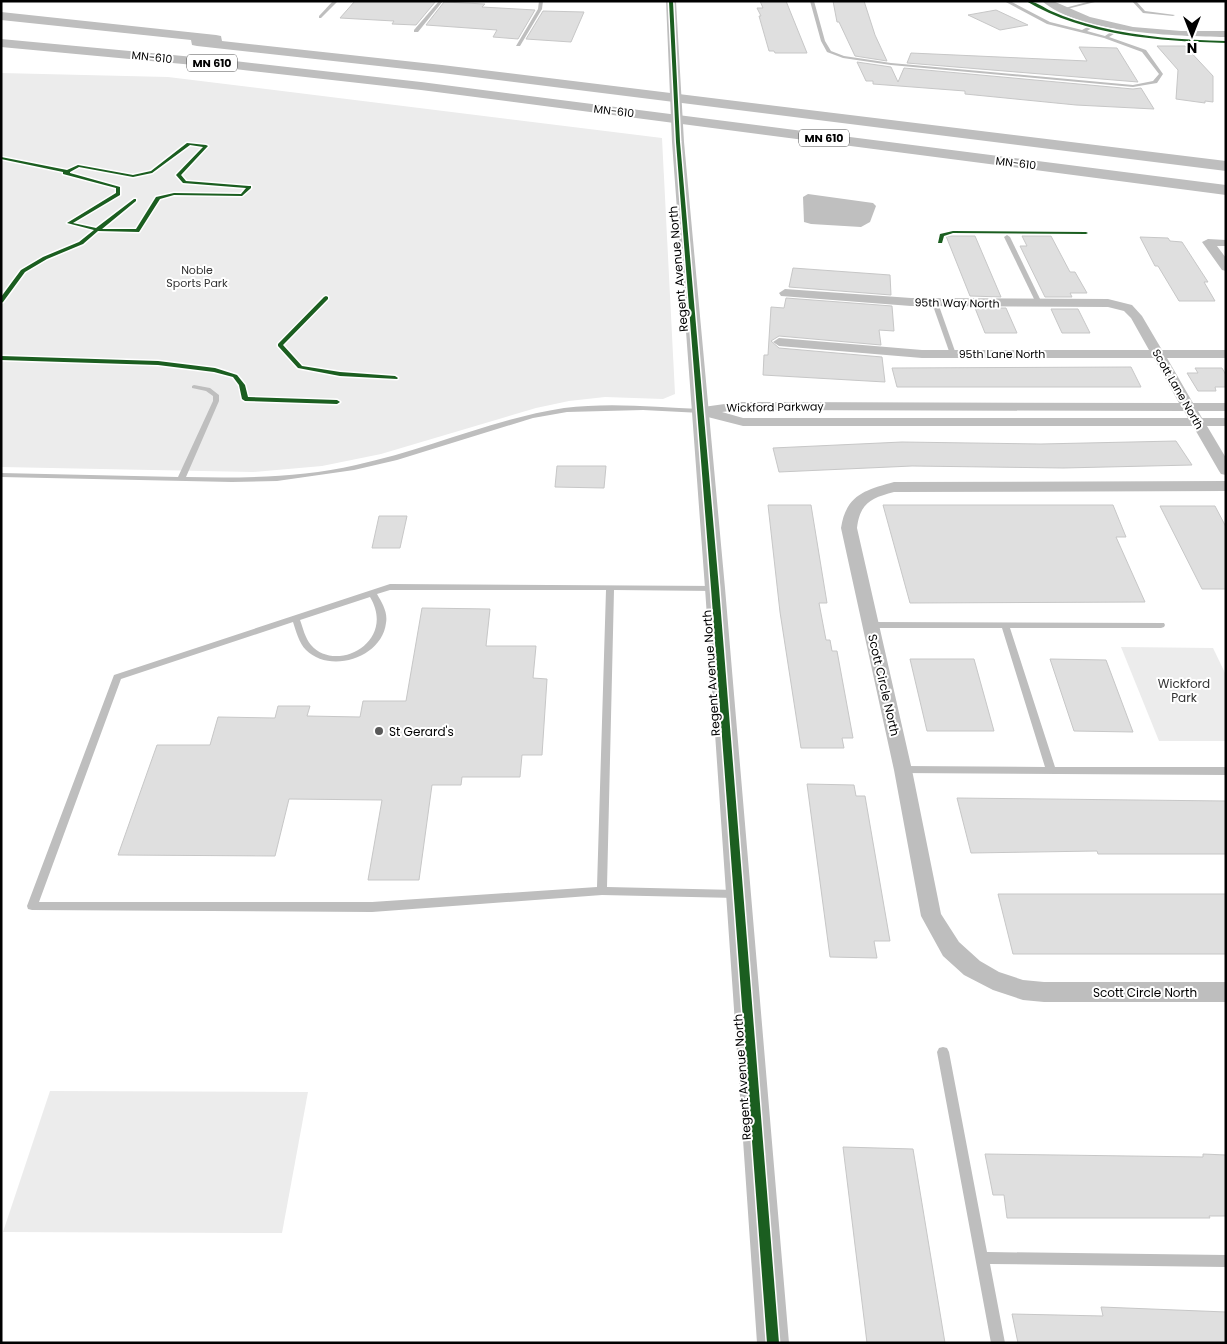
<svg xmlns="http://www.w3.org/2000/svg" width="1227" height="1344" viewBox="0 0 1227 1344" font-family="Poppins,sans-serif">
	<style>
		.green { fill: #ececec }
		.water { fill: #bfbfbf }
		.building { fill: #dfdfdf; stroke: #c7c7c7 }
		.lines { fill: none; stroke-linecap: round; stroke-linejoin: round }
		.service { fill: #bebebe; fill-rule: evenodd }
		.minor { fill: #bebebe; fill-rule: evenodd }
		.tertiary { fill: #bebebe; fill-rule: evenodd }
		.motorway { fill: #bebebe; fill-rule: evenodd }
		.cycleway-casing { stroke: #fff; stroke-width: 3 }
		.cycleway { fill: #1b5e20; fill-rule: evenodd }
		.poi-dot { fill: #595959; stroke: #fff; stroke-width: 2 }
		.labels { text-anchor: middle; dominant-baseline: central; stroke-width: 4; stroke-linejoin: round; paint-order: stroke }
		.far-street-label { font-size: 11px; fill: #000; stroke: #fff }
		.shield { fill: #fff; stroke: #4c4c4c; stroke-width: 1 }
		.shield-label { font-size: 11px; font-weight: bold; fill: #000 }
		.far-park-label { font-size: 11px; fill: #333; stroke: #fff }
		.street-label { font-size: 12px; fill: #000; stroke: #fff }
		.park-label { font-size: 12px; fill: #333; stroke: #fff }
		.poi-label { font-size: 12px; fill: #000; stroke: #fff; text-anchor: start }
	</style>
	<rect width="100%" height="100%" fill="#fff"/>
	<g class="green">
		<path d="M1,73L168,77L662,138L675,394L663,399L605,397L569,401L536,408L381,454L322,466L253,472L1,467Z"/>
		<path d="M1121,647L1213,648L1226,675V741H1159Z"/>
		<path d="M50,1091L308,1092L282,1233L3,1232Z"/>
	</g>
	<path class="water" d="M808,194L873,203L876,206L870,222L861,227L811,224L804,222L803,197Z"/>
	<g class="building">
		<path d="M355,1H436L416,25L392,24L394,21L340,18Z"/>
		<path d="M760,1H786L807,53H775L774,51H769L759,16H761L757,8H763Z"/>
		<path d="M833,1H864L875,35L887,61L855,56L839,22H837Z"/>
		<path d="M444,2L485,4L482,7L535,10L518,39L493,37L497,30L426,25Z"/>
		<path d="M996,10L1028,25L1000,30L968,15Z"/>
		<path d="M543,11L584,12L571,42L526,39Z"/>
		<path d="M1157,46H1185L1213,76V102L1205,101V103L1176,99L1178,70Z"/>
		<path d="M1079,47L1117,48L1138,82L907,63L911,53L1087,61Z"/>
		<path d="M857,62L891,67L898,82L904,68L1133,89L1141,88L1154,109L1076,105L965,94V91L873,84V81H866Z"/>
		<path d="M946,236H975L1001,297L970,296Z"/>
		<path d="M1022,236H1051L1070,272H1075L1087,293H1070L1072,297H1045L1020,246H1027Z"/>
		<path d="M1140,237L1168,238L1170,241L1182,242L1208,282H1204L1215,301H1179L1158,266H1155Z"/>
		<path d="M793,268L890,275L891,295L789,287Z"/>
		<path d="M786,298L892,306L894,331L879,330L881,345L779,336L771,341L779,348L882,357L885,382L763,375L764,355H768L771,307L784,308Z"/>
		<path d="M975,308H1006L1017,333H985Z"/>
		<path d="M1051,309H1078L1090,333H1062Z"/>
		<path d="M1131,367L1141,387H897L892,368Z"/>
		<path d="M1195,368H1222L1226,375V387H1215L1216,391H1198L1187,373H1198Z"/>
		<path d="M1176,441L1192,465L1063,468L912,466L779,472L773,448L902,442L1041,444Z"/>
		<path d="M557,466H606L604,488L555,487Z"/>
		<path d="M768,505H811L827,603H819L826,640H830L832,651H837L853,738H842L844,748H801L780,612Z"/>
		<path d="M883,505H1113L1126,537H1116L1145,602L910,603Z"/>
		<path d="M1160,506H1215L1226,527V589H1202Z"/>
		<path d="M379,516H407L400,548H372Z"/>
		<path d="M422,608L490,609L486,646H536L533,678L547,679L542,755H522L520,777H462L461,785H432L419,880H368L382,800L289,799L275,856L118,855L157,745H210L218,717L275,718L278,706H310L307,716L360,717L363,701H406Z"/>
		<path d="M910,659H974L994,731H927Z"/>
		<path d="M1050,659L1106,660L1133,732L1074,731Z"/>
		<path d="M807,784L854,785L856,796H865L890,941H874L877,958L830,957Z"/>
		<path d="M957,798L1226,801V854H1098L1097,851L971,853Z"/>
		<path d="M998,894H1226V954H1013Z"/>
		<path d="M843,1147L913,1149L945,1343H867Z"/>
		<path d="M985,1154L1203,1157V1154L1226,1155V1216H1209L1210,1218H1007L1004,1195H993Z"/>
		<path d="M1101,1307L1226,1312V1343H1018L1012,1314L1103,1316Z"/>
	</g>
	<g class="lines">
		<g class="service">
			<path d="M333,1H338L321,18H319V16Z"/>
			<path d="M439,1H443L418,32H414V30Z"/>
			<path d="M539,1H543L542,9L520,46H516L538,9Z"/>
			<path d="M810,1H814L825,41L831,51L844,56L891,63L1133,85L1153,81L1159,74L1142,52L1104,38L1047,24L1004,1H1010L1050,22L1082,30L1100,20H1102V22L1087,31L1105,36L1121,25H1125V27L1109,37L1146,50L1163,74L1157,83L1133,87L891,65L843,58L827,52L821,41Z"/>
			<path d="M1091,1H1099L1063,10L1061,9Z"/>
			<path d="M1132,1H1136L1145,11L1175,15L1173,16L1143,13Z"/>
			<path d="M1007,235L1010,237L1042,303L1041,304L1036,303L1004,237Z"/>
			<path d="M935,301L938,303L956,354L955,355L953,356L950,354L932,303Z"/>
			<path d="M194,385L210,388L219,395V401L186,477C243,478 300,478 356,465C426,450 493,419 564,408C609,402 656,407 701,409L704,411L701,413L643,410L567,412L533,418L397,460L354,470L277,481L232,482L1,477V473L178,477L213,401V396L206,391L192,388V386Z"/>
			<path d="M390,584L718,586L719,588L715,591L614,590L607,887L736,890L740,891L741,894L740,897L736,898L602,895L372,912L32,910L28,909L27,906L114,675ZM390,590H606L597,887L372,902H39L121,679L293,622C296,631 299,643 306,650C330,674 382,658 386,623C388,612 382,603 377,594ZM370,597C397,642 336,674 311,645C305,638 303,628 300,620Z"/>
			<path d="M870,622L1164,623L1165,625L1164,627L1161,628H1010L1055,767H1226V775L900,773L898,770L900,767L903,766L1045,767L1002,628H870L866,625Z"/>
			<path d="M943,1047L947,1048L949,1052L987,1252L1226,1255V1267L990,1264L1005,1343H991L937,1052L939,1048Z"/>
		</g>
		<g class="minor">
			<path d="M1042,1H1053L1090,17L1133,27L1181,31H1226V37C1177,36 1080,34 1042,1Z"/>
			<path d="M1208,239L1226,240V246H1217L1226,258V271L1222,270L1202,242Z"/>
			<path d="M785,289L911,298L1108,299L1132,305L1142,316L1162,350H1226V358H1167L1193,403H1226V411H1198L1202,418H1226V426H1207L1226,458V475L1221,474L1219,471L1193,426H743L696,414L694,411L696,408L739,402L1179,403L1154,358H922L779,346L773,342L779,338L922,350H1149L1131,318L1124,311L1108,307L911,306L781,296L779,293ZM739,410L1184,411L1188,418H743L722,412Z"/>
			<path d="M1226,481V491L894,492C871,498 860,503 857,528L912,770L941,914L959,942L980,961L999,972L1023,980L1044,982H1226V1002H1044L1023,1000L993,990L964,975L943,956L921,916L894,770L841,528C846,495 865,490 894,482Z"/>
		</g>
		<path class="tertiary" d="M666,1H676L684,142L725,588L789,1343H757L705,588L672,142Z"/>
		<g class="motorway">
			<path d="M1,12L216,35L221,36L222,41L442,65L1226,161V171L442,73L197,46L192,45L191,40L1,20Z"/>
			<path d="M1,39L226,60L421,82L1226,185V195L421,90L226,68L1,47Z"/>
		</g>
		<defs>
			<g id="cycleway">
				<path d="M669,1H673L680,142L719,588L779,1343H767L711,588L676,142Z"/>
				<path d="M1026,1C1035,1 1043,7 1051,11C1067,18 1083,23 1099,27C1140,37 1183,40 1226,41V43C1159,41 1085,36 1026,1Z"/>
				<path d="M187,143L206,145L208,146L181,175L186,181L249,186H251V188L242,196L174,195L160,199L139,232L98,231L83,244L47,259L25,272L3,302L1,303V297L21,270L43,257L79,242L94,230L67,223L116,193V188L63,174V172L1,159V157L67,170L78,165L133,175L151,171ZM190,145L203,147L176,175L183,183L246,188L241,194L174,193L156,197L136,229H102L136,201V199H134L96,228L73,223L120,195V187L70,173V172L79,167L133,177L152,173Z"/>
				<path d="M953,231L1086,232L1088,233L1086,234L953,233L944,236L942,243H938L940,234Z"/>
				<path d="M326,296L328,297V299L283,345L302,366L340,372L395,376L398,378L397,379L340,376L298,368L278,346V344L324,297Z"/>
				<path d="M1,356L158,361L215,368L237,375L245,385L248,397L337,400L340,402L337,404L245,401L242,399L239,385L233,377L214,372L158,365L1,360Z"/>
			</g>
		</defs>
		<use href="#cycleway" class="cycleway-casing"/>
		<use href="#cycleway" class="cycleway"/>
	</g>
	<circle class="poi-dot" cx="379" cy="731" r="5"/>
	<g class="labels">
		<g class="far-street-label">
			<text transform="translate(152 57) rotate(6)">MN-610</text>
			<text transform="translate(614 111) rotate(7)">MN-610</text>
			<text transform="translate(1016 163) rotate(7)">MN-610</text>
			<text transform="translate(957 303) rotate(1)">95th Way North</text>
			<text x="1002" y="354">95th Lane North</text>
			<text transform="translate(1178 389) rotate(60)">Scott Lane North</text>
			<text transform="translate(775 407) rotate(-1)">Wickford Parkway</text>
		</g>
		<g class="shield">
			<rect x="187" y="54.5" width="50" height="17" rx="4"/>
			<rect x="799" y="129.5" width="50" height="17" rx="4"/>
		</g>
		<g class="shield-label">
			<text x="212" y="63">MN 610</text>
			<text x="824" y="138">MN 610</text>
		</g>
		<g class="far-park-label">
			<text x="197" y="270">Noble<tspan x="197" dy="13">Sports Park</tspan></text>
		</g>
		<g class="street-label">
			<text transform="translate(678 269) rotate(-95)">Regent Avenue North</text>
			<text transform="translate(711 673) rotate(-94)">Regent Avenue North</text>
			<text transform="translate(884 685) rotate(77)">Scott Circle North</text>
			<text x="1145" y="992">Scott Circle North</text>
			<text transform="translate(742 1077) rotate(-94)">Regent Avenue North</text>
		</g>
		<g class="park-label">
			<text x="1184" y="683">Wickford<tspan x="1184" dy="14">Park</tspan></text>
		</g>
		<g class="poi-label">
			<text x="389" y="731">St Gerard's</text>
		</g>
	</g>
	<rect width="1227" height="1344" fill="none" stroke="#000000" stroke-width="5"/>
	<g transform="translate(1192 35) rotate(180)" stroke="#ffffff" stroke-width="4" paint-order="stroke">
	<path d="M0-4L9 19L0 12L-9 19Z" fill="#000000"/>
	<text y="-8" font-size="14" font-weight="bold" text-anchor="middle" fill="#000000">N</text>
	</g>
</svg>
